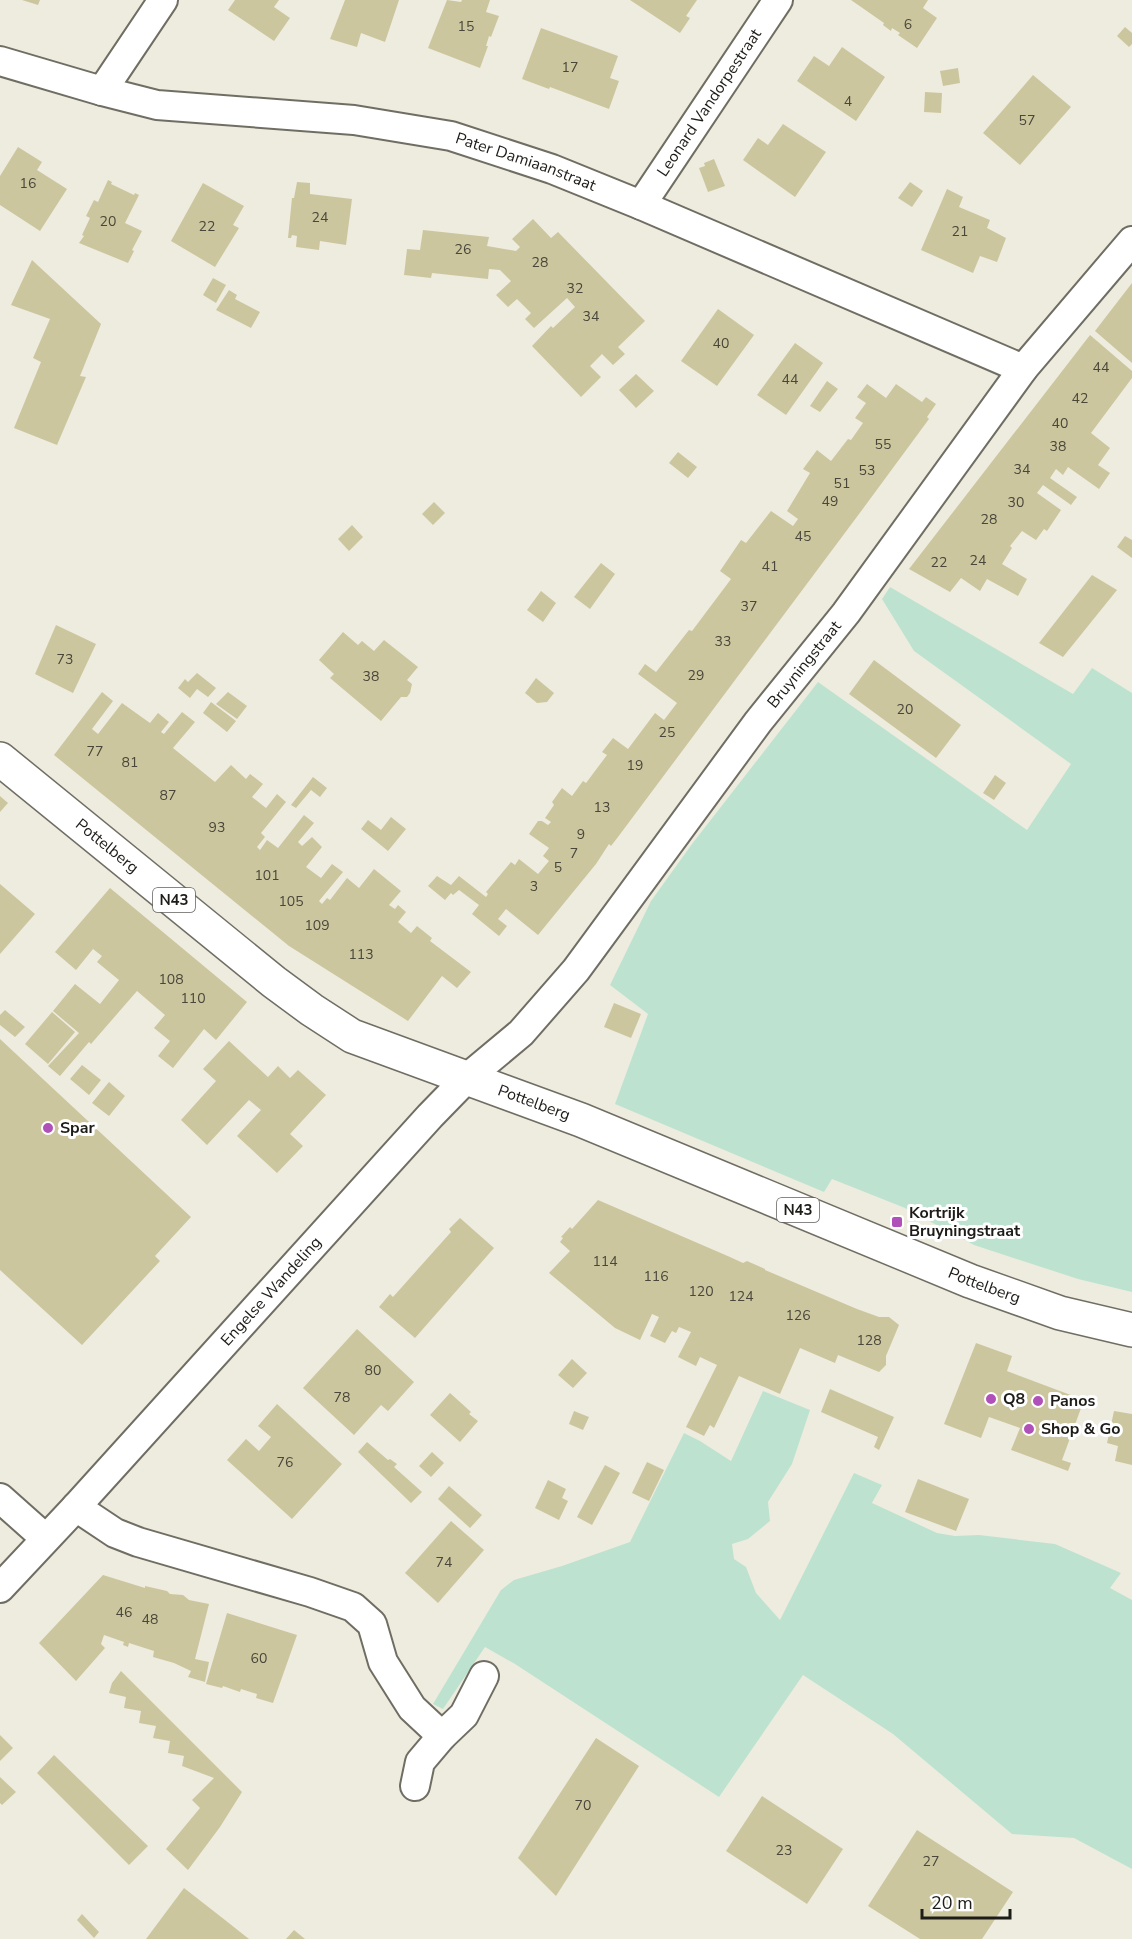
<svg xmlns="http://www.w3.org/2000/svg" width="1132" height="1939" viewBox="0 0 1132 1939" font-family="'Nunito Sans',sans-serif">
	<style>
		.green { fill: #bde3d0 }
		.building { fill: #ccc69f }
		.lines { fill: none; stroke-linecap: round; stroke-linejoin: round }
		.minor-casing { stroke: #706e63; stroke-width: 32 }
		.primary-casing { stroke: #706e63; stroke-width: 36 }
		.minor { stroke: #fff; stroke-width: 28 }
		.primary { stroke: #fff; stroke-width: 33 }
		.poi-dot { fill: #b050b9; stroke: #fff; stroke-width: 2 }
		.labels { text-anchor: middle; dominant-baseline: central; stroke-width: 6; stroke-linejoin: round; paint-order: stroke }
		.number-label { font-size: 14px; fill: #49463a }
		.shield { fill: #fff; stroke: #61605d; stroke-width: 1.5 }
		.shield-label { font-size: 15px; font-weight: bold; fill: #1d1c18 }
		.street-label { font-size: 16px; fill: #1d1c18; stroke: #fff }
		.poi-label { font-size: 16px; font-weight: bold; fill: #1d1c18; stroke: #fff; text-anchor: start }
	</style>
	<rect width="100%" height="100%" fill="#eeecdf"/>
	<g class="green">
		<path d="M890,587L1073,694L1092,668L1132,693V1292L1078,1279L974,1245L905,1208L832,1179L824,1192L615,1104L648,1014L610,985L651,901L692,844L818,682L1027,830L1071,764L914,651L882,599Z"/>
		<path d="M763,1391L810,1410L792,1464L768,1502L770,1521L748,1539L732,1544L734,1559L746,1567L756,1593L780,1620L854,1473L882,1485L872,1503L937,1533L955,1536L979,1535L1055,1544L1121,1573L1110,1588L1132,1600V1869L1074,1838L1012,1834L893,1734L803,1675L719,1797L515,1664L485,1647L443,1709L433,1704L501,1590L514,1580L562,1566L630,1542L684,1433L700,1441L731,1461Z"/>
	</g>
	<g class="building">
		<path d="M22,0H40L38,5Z"/>
		<path d="M235,0H279L274,7L290,18L274,41L228,10Z"/>
		<path d="M345,0H399L385,42L361,33L357,47L330,39Z"/>
		<path d="M447,0L461,2L462,0H490L486,12L499,16L491,37L489,36L486,46H488L480,68L428,48Z"/>
		<path d="M630,0H697L686,16L690,18L680,33Z"/>
		<path d="M851,0H928L923,8L937,18L917,48L898,35L900,33L892,28L891,31L883,25L884,23Z"/>
		<path d="M1125,27L1132,33V44L1129,47L1117,36Z"/>
		<path d="M541,28L618,56L610,78L619,81L609,109L550,87L549,89L522,79Z"/>
		<path d="M842,47L885,77L856,121L797,81L814,56L829,66Z"/>
		<path d="M958,68L960,83L943,86L940,71Z"/>
		<path d="M1033,75L1071,107L1020,165L983,133Z"/>
		<path d="M925,92L942,93L941,113L924,112Z"/>
		<path d="M783,124L826,152L795,197L743,160L758,138L768,145Z"/>
		<path d="M18,147L42,162L37,170L67,189L40,231L0,205V176Z"/>
		<path d="M714,159L725,186L708,192L699,168L705,166L704,163Z"/>
		<path d="M108,180L112,182L111,184L134,195L135,193L139,195L125,223L142,231L132,250L134,251L128,263L79,243L84,236L82,235L90,218L86,216L94,200L98,202Z"/>
		<path d="M297,182L310,183V194L352,199L346,245L320,241L319,250L296,247L297,236L292,235L291,238H288L292,198H294Z"/>
		<path d="M910,182L923,191L912,207L898,198Z"/>
		<path d="M203,183L244,206L233,225L239,228L215,267L171,241Z"/>
		<path d="M947,189L963,197L959,207L990,220L987,228L1006,238L997,262L980,256L973,273L921,250Z"/>
		<path d="M533,219L551,238L558,232L645,321L618,347L625,354L613,365L602,354L590,366L601,377L581,397L532,346L551,326L553,328L575,307L567,298L534,328L525,319L531,313L517,299L508,307L496,295L511,281L500,270L489,269L488,279L432,273L431,278L404,275L407,249L420,250L423,230L489,237L487,246L516,251L520,247L512,239Z"/>
		<path d="M32,260L101,324L80,376L86,377L57,445L14,428L41,362L33,358L50,319L11,305Z"/>
		<path d="M213,278L226,285L216,303L203,295Z"/>
		<path d="M1132,283V363L1095,331Z"/>
		<path d="M229,290L237,295L235,299L260,312L251,328L216,310Z"/>
		<path d="M718,309L754,335L717,386L681,361Z"/>
		<path d="M1090,335L1132,371V378L1091,433L1110,448L1098,465L1110,473L1099,489L1068,467L1063,475L1056,469L1050,478L1077,497L1071,505L1043,485L1037,493L1061,510L1047,531L1044,529L1036,540L1022,531L1010,546L1012,548L1002,564L1027,579L1018,596L987,579L980,591L961,578L950,592L909,569Z"/>
		<path d="M795,343L823,363L786,415L757,395Z"/>
		<path d="M636,374L654,391L636,408L619,390Z"/>
		<path d="M827,381L838,389L820,412L810,406Z"/>
		<path d="M867,384L886,398L896,384L922,402L926,397L936,404L927,417L929,419L862,510L618,837L611,846L609,844L596,864L538,935L506,909L498,919L507,926L499,936L472,914L479,905L459,890L453,895L451,893L445,900L428,886L437,876L451,885L459,876L486,897L488,894L486,892L511,862L515,865L519,859L538,874L549,861L543,856L549,848L529,834L538,821H542L548,825L551,822L545,818L554,805L552,802L562,788L572,796L583,781L586,783L607,755L602,752L613,738L628,749L655,713L664,720L677,703L638,674L645,664L656,672L689,630L692,631L731,579L720,571L741,540L746,543L771,511L793,526L798,519L787,511L810,473L803,469L817,450L831,461L848,439L851,440L863,423L855,418L866,403L857,397Z"/>
		<path d="M678,452L697,467L688,478L669,463Z"/>
		<path d="M434,502L445,513L433,525L422,514Z"/>
		<path d="M352,525L363,537L349,551L338,539Z"/>
		<path d="M1125,536L1132,540V558L1117,547Z"/>
		<path d="M601,563L615,574L590,609L574,597Z"/>
		<path d="M1092,575L1117,590L1063,657L1039,643Z"/>
		<path d="M541,591L556,603L543,622L527,610Z"/>
		<path d="M56,625L96,644L73,693L35,674Z"/>
		<path d="M343,632L358,645L362,641L374,651L384,640L418,667L407,680L412,684L410,693L407,697H401L381,721L330,678L334,674L319,660Z"/>
		<path d="M874,660L961,725L936,758L849,694Z"/>
		<path d="M197,673L216,688L208,697L197,689L190,698L178,688L185,679L188,682Z"/>
		<path d="M536,678L554,693L547,702L537,703L525,693Z"/>
		<path d="M102,692L113,701L92,729L98,734L122,703L150,723L158,713L169,722L161,732L164,734L182,712L195,722L173,748L215,782L231,765L246,779L250,774L263,784L252,797L266,808L277,794L286,802L261,833L265,837L257,847L260,850L267,840L278,848L304,815L314,823L298,842L302,846L312,837L322,847L306,867L321,878L332,864L343,872L319,901L322,904L327,898L330,900L347,878L359,888L374,869L401,891L389,905L395,909L398,905L406,912L398,922L411,933L417,926L432,938L430,941L471,972L457,988L442,976L408,1021L289,946L54,755Z"/>
		<path d="M228,692L247,706L237,719L216,704Z"/>
		<path d="M211,702L236,721L227,732L203,713Z"/>
		<path d="M995,775L1006,783L994,800L983,793Z"/>
		<path d="M313,777L327,788L320,797L311,790L296,808L291,805Z"/>
		<path d="M0,796L8,803L0,812Z"/>
		<path d="M391,817L406,829L388,851L361,829L368,820L381,830Z"/>
		<path d="M0,884L35,914L0,954Z"/>
		<path d="M110,888L247,1002L216,1040L204,1029L173,1068L158,1056L170,1041L154,1028L165,1015L137,991L91,1044L89,1042L60,1076L48,1066L79,1033L53,1011L75,984L100,1004L119,980L97,962L102,956L93,949L76,970L55,952Z"/>
		<path d="M614,1003L641,1014L631,1038L604,1027Z"/>
		<path d="M5,1010L25,1027L15,1037L0,1025V1015Z"/>
		<path d="M52,1012L75,1032L48,1064L25,1044Z"/>
		<path d="M0,1039L191,1217L155,1256L160,1261L82,1345L0,1270Z"/>
		<path d="M229,1041L268,1077L278,1066L290,1078L298,1070L326,1095L290,1134L303,1146L277,1173L237,1136L261,1110L249,1100L207,1145L181,1120L216,1081L203,1069Z"/>
		<path d="M82,1065L101,1080L89,1095L70,1079Z"/>
		<path d="M109,1082L125,1096L109,1116L92,1103Z"/>
		<path d="M598,1200L730,1257L743,1263L747,1261L765,1269V1270L857,1309L879,1317H889L899,1325L886,1356V1365L879,1372L838,1355L835,1363L800,1348L780,1394L739,1376L714,1428L710,1425L704,1436L686,1427L717,1365L700,1357L696,1366L678,1357L691,1332L679,1327L676,1333L672,1331L665,1343L650,1336L659,1317L652,1314L640,1340L615,1328L549,1273L570,1251L560,1242L563,1238L561,1237L570,1227L572,1229Z"/>
		<path d="M460,1218L494,1248L415,1338L379,1307L390,1294L393,1297L451,1232L449,1229Z"/>
		<path d="M357,1329L414,1382L388,1411L381,1405L354,1435L303,1388Z"/>
		<path d="M976,1343L1012,1356L1007,1371L1084,1400L1062,1460L1071,1463L1068,1471L1011,1450L1020,1428L989,1417L981,1438L944,1424Z"/>
		<path d="M572,1359L587,1373L573,1388L558,1375Z"/>
		<path d="M830,1389L894,1417L879,1450L874,1447L878,1437L821,1412Z"/>
		<path d="M450,1393L471,1412L469,1414L478,1421L460,1442L430,1415Z"/>
		<path d="M277,1404L342,1464L292,1519L227,1460L246,1439L259,1451L271,1437L258,1426Z"/>
		<path d="M574,1411L589,1417L583,1430L569,1424Z"/>
		<path d="M1114,1411L1132,1414V1465L1115,1461L1118,1446L1107,1443Z"/>
		<path d="M367,1442L388,1460L390,1459L397,1464L394,1467L422,1492L411,1503L358,1452Z"/>
		<path d="M432,1452L444,1463L431,1477L419,1466Z"/>
		<path d="M647,1462L664,1470L649,1501L632,1493Z"/>
		<path d="M605,1465L620,1473L592,1525L577,1517Z"/>
		<path d="M918,1479L969,1499L956,1531L905,1512Z"/>
		<path d="M548,1480L566,1489L562,1498L568,1501L559,1520L535,1508Z"/>
		<path d="M449,1486L482,1515L470,1528L438,1499Z"/>
		<path d="M451,1521L484,1550L438,1603L405,1573Z"/>
		<path d="M103,1575L145,1588V1586L167,1591L170,1594L183,1595L189,1600L209,1604L195,1659L209,1662L205,1682L188,1677L191,1671L174,1663L153,1657L154,1651L129,1643L128,1647L123,1645L124,1642L104,1635L101,1644L105,1648L76,1681L39,1643Z"/>
		<path d="M227,1613L297,1635L273,1703L256,1698L257,1694L241,1689L240,1692L223,1686L222,1688L206,1684Z"/>
		<path d="M121,1671L242,1792L220,1827L188,1870L166,1849L200,1808L192,1800L214,1778L182,1766L184,1756L168,1753L170,1741L153,1738L156,1726L139,1723L141,1711L124,1708L126,1697L109,1693L112,1683Z"/>
		<path d="M0,1735L13,1748L0,1761Z"/>
		<path d="M596,1738L639,1766L556,1896L518,1858Z"/>
		<path d="M54,1755L148,1846L129,1865L37,1773Z"/>
		<path d="M0,1777L16,1792L2,1805L0,1803Z"/>
		<path d="M762,1796L843,1849L807,1904L726,1851Z"/>
		<path d="M917,1830L1013,1892L982,1939H920L868,1906Z"/>
		<path d="M184,1888L225,1920L249,1939H146Z"/>
		<path d="M82,1914L99,1932L94,1938L77,1920Z"/>
		<path d="M294,1930L305,1939H286Z"/>
	</g>
	<g class="lines">
		<defs>
			<g id="minor">
				<path id="s1" d="M0,61L102,91L157,105L354,120L451,136L552,169L641,205L1023,369"/>
				<path d="M102,91L163,0"/>
				<path id="s2" d="M641,205L778,0"/>
				<path d="M0,1498L45,1538"/>
				<path d="M76,1507L115,1533L138,1542L310,1592L353,1607L372,1624L383,1662L412,1708L442,1736"/>
				<path id="s3" d="M0,1588L76,1507L430,1116L467,1078L521,1033L576,970L758,722L846,613L1023,369L1132,241"/>
				<path d="M415,1786L420,1762L442,1736L464,1715L484,1676"/>
			</g>
			<g id="primary">
				<path id="s4" d="M0,759L274,982L312,1010L352,1036L581,1120L970,1281L1060,1313L1132,1330"/>
			</g>
		</defs>
		<use href="#minor" class="minor-casing"/>
		<use href="#primary" class="primary-casing"/>
		<use href="#minor" class="minor"/>
		<use href="#primary" class="primary"/>
	</g>
	<g class="poi-dot">
		<circle cx="48" cy="1128" r="6"/>
		<rect x="891" y="1216" width="12" height="12" rx="3"/>
		<circle cx="991" cy="1399" r="6"/>
		<circle cx="1038" cy="1401" r="6"/>
		<circle cx="1029" cy="1429" r="6"/>
	</g>
	<g class="labels">
		<g class="number-label">
			<text x="908" y="24">6</text>
			<text x="466" y="26">15</text>
			<text x="570" y="67">17</text>
			<text x="848" y="101">4</text>
			<text x="1027" y="120">57</text>
			<text x="28" y="183">16</text>
			<text x="320" y="217">24</text>
			<text x="108" y="221">20</text>
			<text x="207" y="226">22</text>
			<text x="960" y="231">21</text>
			<text x="463" y="249">26</text>
			<text x="540" y="262">28</text>
			<text x="575" y="288">32</text>
			<text x="591" y="316">34</text>
			<text x="721" y="343">40</text>
			<text x="1101" y="367">44</text>
			<text x="790" y="379">44</text>
			<text x="1080" y="398">42</text>
			<text x="1060" y="423">40</text>
			<text x="883" y="444">55</text>
			<text x="1058" y="446">38</text>
			<text x="1022" y="469">34</text>
			<text x="867" y="470">53</text>
			<text x="842" y="483">51</text>
			<text x="830" y="501">49</text>
			<text x="1016" y="502">30</text>
			<text x="989" y="519">28</text>
			<text x="803" y="536">45</text>
			<text x="978" y="560">24</text>
			<text x="939" y="562">22</text>
			<text x="770" y="566">41</text>
			<text x="749" y="606">37</text>
			<text x="723" y="641">33</text>
			<text x="65" y="659">73</text>
			<text x="696" y="675">29</text>
			<text x="371" y="676">38</text>
			<text x="905" y="709">20</text>
			<text x="667" y="732">25</text>
			<text x="95" y="751">77</text>
			<text x="130" y="762">81</text>
			<text x="635" y="765">19</text>
			<text x="168" y="795">87</text>
			<text x="602" y="807">13</text>
			<text x="217" y="827">93</text>
			<text x="581" y="834">9</text>
			<text x="574" y="853">7</text>
			<text x="558" y="867">5</text>
			<text x="267" y="875">101</text>
			<text x="534" y="886">3</text>
			<text x="291" y="901">105</text>
			<text x="317" y="925">109</text>
			<text x="361" y="954">113</text>
			<text x="171" y="979">108</text>
			<text x="193" y="998">110</text>
			<text x="605" y="1261">114</text>
			<text x="656" y="1276">116</text>
			<text x="701" y="1291">120</text>
			<text x="741" y="1296">124</text>
			<text x="798" y="1315">126</text>
			<text x="869" y="1340">128</text>
			<text x="373" y="1370">80</text>
			<text x="342" y="1397">78</text>
			<text x="285" y="1462">76</text>
			<text x="444" y="1562">74</text>
			<text x="124" y="1612">46</text>
			<text x="150" y="1619">48</text>
			<text x="259" y="1658">60</text>
			<text x="583" y="1805">70</text>
			<text x="784" y="1850">23</text>
			<text x="931" y="1861">27</text>
		</g>
		<g class="shield">
			<rect x="153" y="888" width="42" height="24" rx="4.5"/>
			<rect x="777" y="1198" width="42" height="24" rx="4.5"/>
		</g>
		<g class="shield-label">
			<text x="174" y="900">N43</text>
			<text x="798" y="1210">N43</text>
		</g>
		<g class="street-label">
			<text stroke="none"><textPath href="#s2" startOffset="123">Leonard Vandorpestraat</textPath></text>
			<text stroke="none"><textPath href="#s1" startOffset="538">Pater Damiaanstraat</textPath></text>
			<text stroke="none"><textPath href="#s3" startOffset="1227">Bruyningstraat</textPath></text>
			<text stroke="none"><textPath href="#s4" startOffset="138">Pottelberg</textPath></text>
			<text stroke="none"><textPath href="#s4" startOffset="642">Pottelberg</textPath></text>
			<text stroke="none"><textPath href="#s4" startOffset="1128">Pottelberg</textPath></text>
			<text stroke="none"><textPath href="#s3" startOffset="402">Engelse Wandeling</textPath></text>
		</g>
		<g class="poi-label">
			<text x="60" y="1128">Spar</text>
			<text x="909" y="1213">Kortrijk<tspan x="909" dy="18">Bruyningstraat</tspan></text>
			<text x="1003" y="1399">Q8</text>
			<text x="1050" y="1401">Panos</text>
			<text x="1041" y="1429">Shop &amp; Go</text>
		</g>
	</g>
	<path d="M922 1909v9h88v-9" fill="none" stroke="#1d1c18" stroke-width="3"/>
	<text x="931" y="1909" font-size="18" fill="#1d1c18" stroke="#ffffff" stroke-width="4.5" paint-order="stroke">20 m</text>
</svg>
